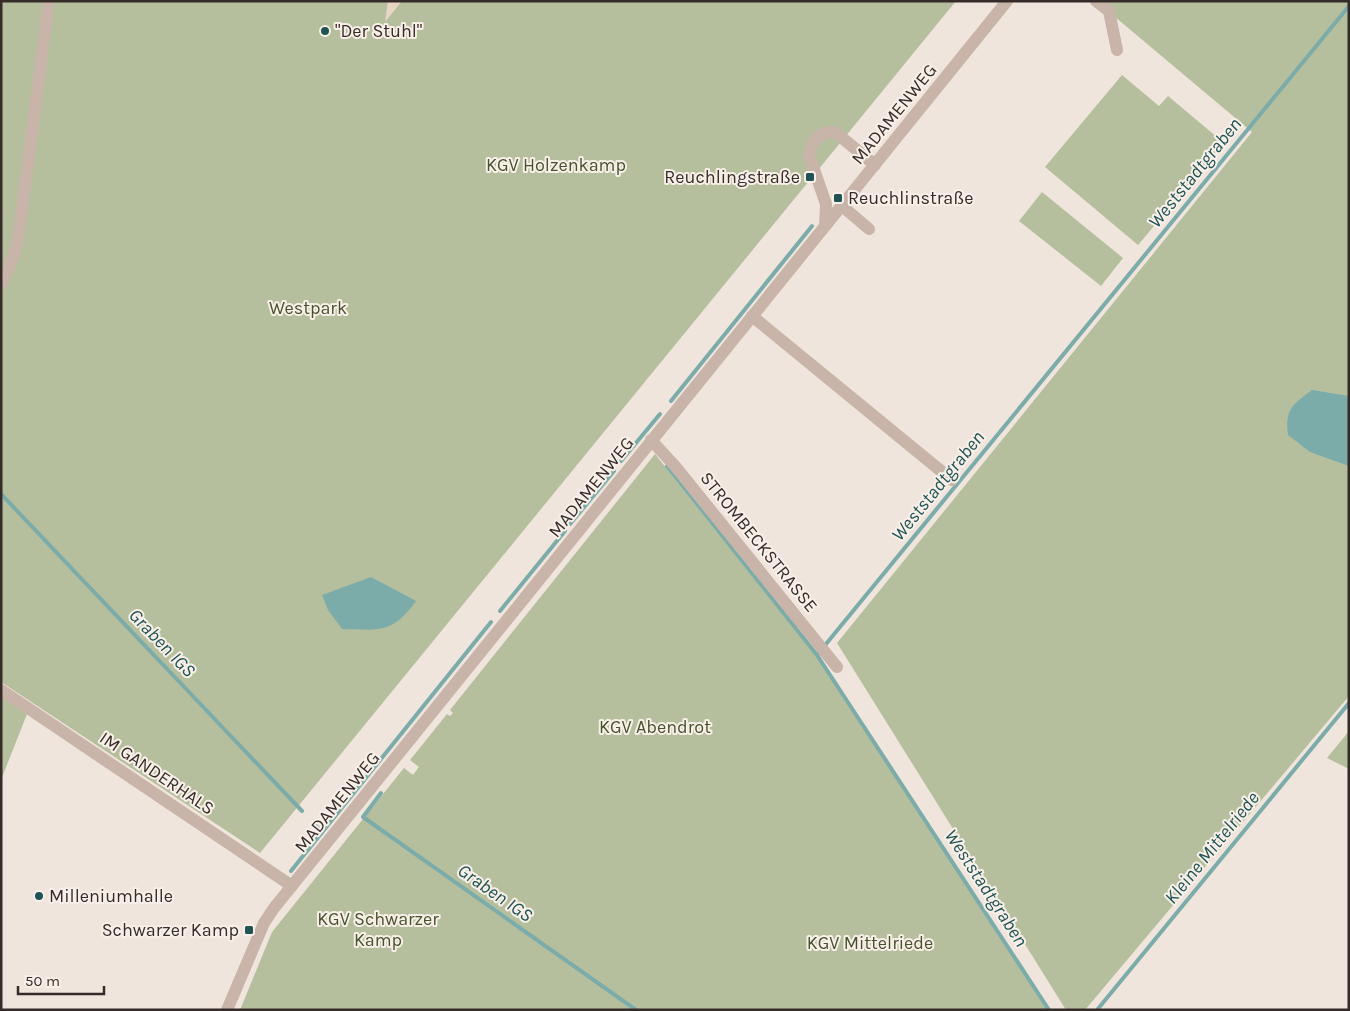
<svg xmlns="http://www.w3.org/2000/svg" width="1350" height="1011" viewBox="0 0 1350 1011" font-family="Karla,sans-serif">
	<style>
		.green { fill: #b6bf9d }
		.plaza { fill: #e8d5c4 }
		.water { fill: #7cacaa }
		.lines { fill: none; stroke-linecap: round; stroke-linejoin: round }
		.stream { stroke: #7cacaa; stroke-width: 4 }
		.minor { stroke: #c8b4a8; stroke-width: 12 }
		.poi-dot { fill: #205454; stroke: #f8f0e8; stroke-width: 2 }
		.labels { text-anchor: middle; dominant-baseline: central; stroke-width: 4; stroke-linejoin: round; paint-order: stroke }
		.poi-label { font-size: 18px; fill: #352b28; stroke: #f8f0e8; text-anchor: start }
		.street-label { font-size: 18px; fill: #352b28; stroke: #f8f0e8 }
		.park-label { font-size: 18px; fill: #47522d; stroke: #f8f0e8 }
		.water-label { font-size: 19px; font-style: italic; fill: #205454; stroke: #f8f0e8 }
	</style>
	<rect width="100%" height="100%" fill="#f0e5dc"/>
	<g class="green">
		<path d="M1,1H956L260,853L1,682Z"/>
		<path d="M1096,1H1349V696L1085,1010H1066L837,643L1252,132Z"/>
		<path d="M1122,75L1159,106L1168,96L1224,143L1138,245L1045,167Z"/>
		<path d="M1042,192L1123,258L1101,286L1019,221Z"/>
		<path d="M655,454L830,673L1047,1010H240L272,932L404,768L413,775L419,767L410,760L447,714L450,716L453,713L450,710Z"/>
		<path d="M1,696L27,714L1,780Z"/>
		<path d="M1349,731V769L1327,758Z"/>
	</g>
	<path class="plaza" d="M388,1H402L385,22Z"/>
	<g class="water">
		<path d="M1312,390L1349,396V466L1310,452L1288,435C1285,409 1292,405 1312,390Z"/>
		<path d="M371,577L416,601C392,634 380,630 342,629L328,610L322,595Z"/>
	</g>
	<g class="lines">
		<g class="stream">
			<path d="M671,401L812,226"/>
			<path d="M621,461L660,414"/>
			<path d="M667,466L817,655"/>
			<path d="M1,494L302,811"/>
			<path d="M570,524L614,471"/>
			<path d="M500,611L565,531"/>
			<path d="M381,793L363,817L636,1010"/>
			<path d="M315,825L322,832"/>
			<path d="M291,871L491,622"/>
			<path d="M1049,1010L817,655L1349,6"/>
			<path d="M1097,1010L1349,703"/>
		</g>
		<g class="minor">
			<path d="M1096,1L1109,11L1117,50"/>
			<path d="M842,206L869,229"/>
			<path d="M825,226L826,204L809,155C812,141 819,131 835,132L875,165"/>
			<path d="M1,284L11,264L18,239L49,1"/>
			<path d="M752,316L952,480"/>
			<path d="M651,440L675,466L837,667"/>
			<path d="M1,690L292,886"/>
			<path d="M227,1010L264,923L274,908L1007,1"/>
		</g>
	</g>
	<g class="poi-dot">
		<circle cx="325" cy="31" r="5"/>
		<rect x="805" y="172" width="10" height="10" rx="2.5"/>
		<rect x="833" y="193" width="10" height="10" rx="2.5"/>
		<circle cx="39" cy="896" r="5"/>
		<rect x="244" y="925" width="10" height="10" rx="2.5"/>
	</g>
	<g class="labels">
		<g class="poi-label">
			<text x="335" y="31">"Der Stuhl"</text>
			<text x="800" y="177" text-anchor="end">Reuchlingstraße</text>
			<text x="848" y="198">Reuchlinstraße</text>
			<text x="49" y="896">Milleniumhalle</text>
			<text x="239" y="930" text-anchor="end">Schwarzer Kamp</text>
		</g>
		<g class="street-label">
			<text transform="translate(894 114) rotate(-51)">MADAMENWEG</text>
			<text transform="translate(591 487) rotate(-51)">MADAMENWEG</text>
			<text transform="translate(759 542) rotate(51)">STROMBECKSTRASSE</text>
			<text transform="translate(157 773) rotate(34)">IM GANDERHALS</text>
			<text transform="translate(337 802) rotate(-51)">MADAMENWEG</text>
		</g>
		<g class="park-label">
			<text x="556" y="165">KGV Holzenkamp</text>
			<text x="308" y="308">Westpark</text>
			<text x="655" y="727">KGV Abendrot</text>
			<text x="378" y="919">KGV Schwarzer<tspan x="378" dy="21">Kamp</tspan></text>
			<text x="870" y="943">KGV Mittelriede</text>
		</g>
		<g class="water-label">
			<text transform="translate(1195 173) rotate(-51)">Weststadtgraben</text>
			<text transform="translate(938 486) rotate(-51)">Weststadtgraben</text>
			<text transform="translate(162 643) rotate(46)">Graben IGS</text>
			<text transform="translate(1212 848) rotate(-51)">Kleine Mittelriede</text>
			<text transform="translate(986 888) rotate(57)">Weststadtgraben</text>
			<text transform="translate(495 893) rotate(35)">Graben IGS</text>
		</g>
	</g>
	<rect width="1350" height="1011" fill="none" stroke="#352b28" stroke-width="5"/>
	<path d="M18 986v8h86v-8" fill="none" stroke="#352b28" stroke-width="2.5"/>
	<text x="25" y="986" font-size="15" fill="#352b28" stroke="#f8f0e8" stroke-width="4" paint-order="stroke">50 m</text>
</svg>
